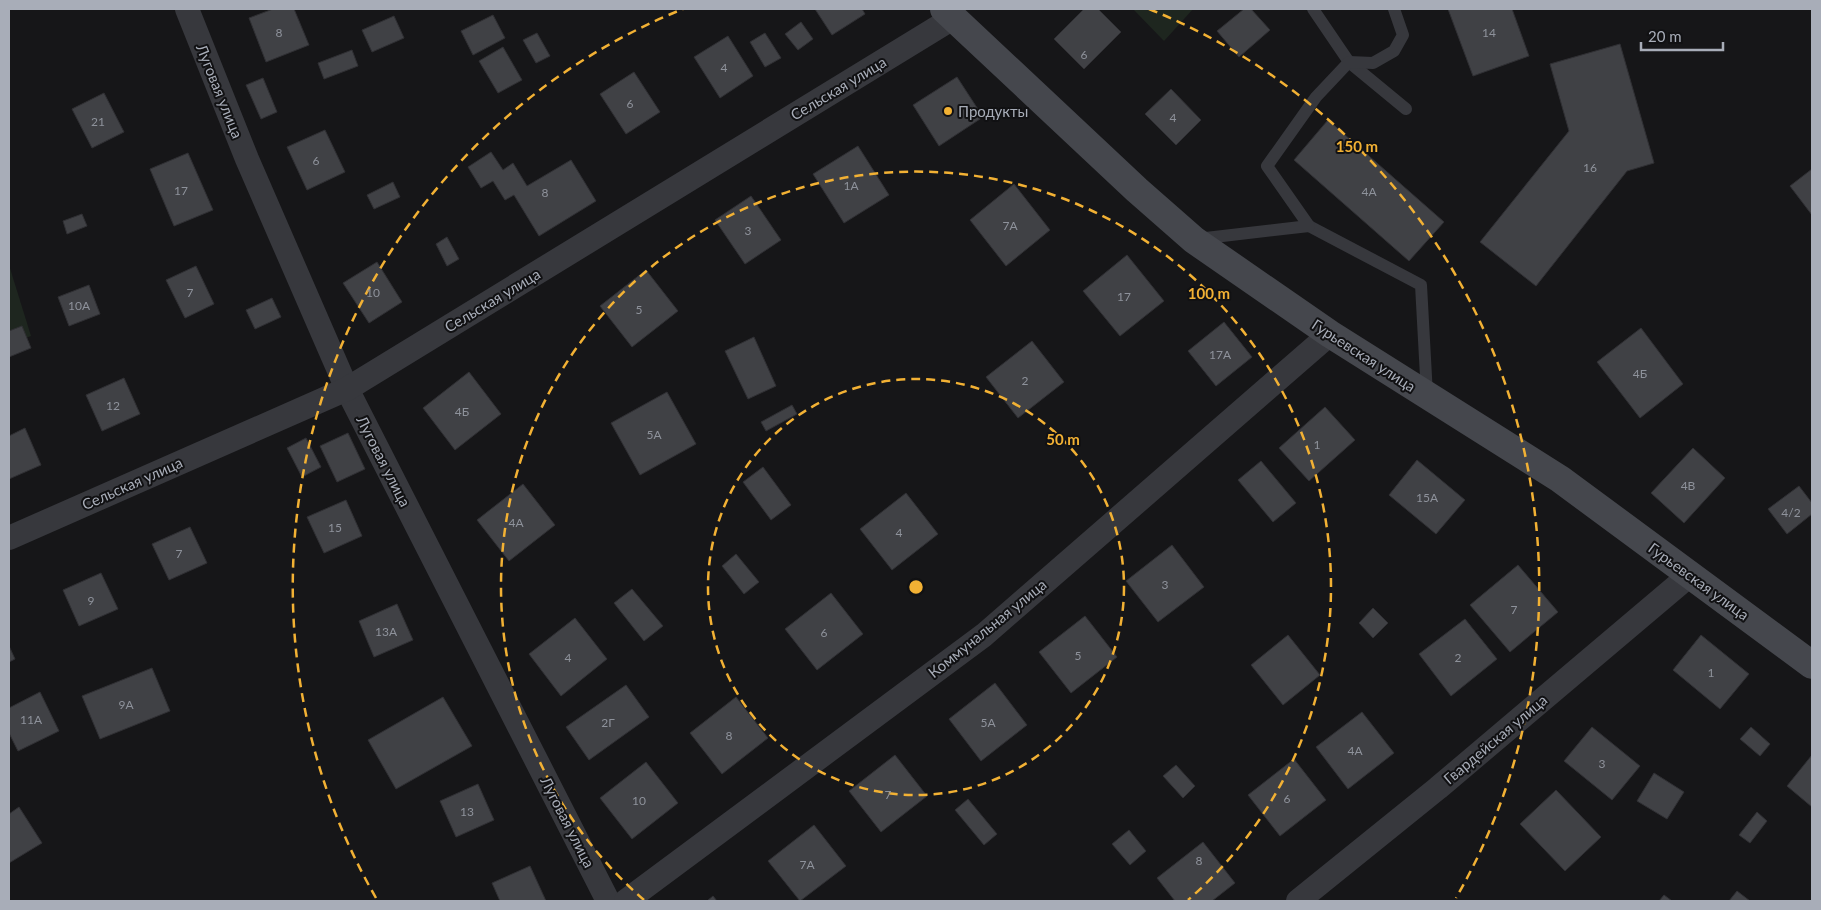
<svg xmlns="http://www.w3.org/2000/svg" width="1821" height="910" viewBox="0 0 1821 910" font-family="Lato,sans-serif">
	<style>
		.green { fill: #1e261f }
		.building { fill: #404145; stroke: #303034 }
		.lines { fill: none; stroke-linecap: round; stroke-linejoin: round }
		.lane { stroke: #37383d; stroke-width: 12 }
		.street { stroke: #37383d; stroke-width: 24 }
		.secondary { stroke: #45474d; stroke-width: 28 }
		.ring { fill: none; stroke: #f2b134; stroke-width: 2.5; stroke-dasharray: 9 6 }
		.poi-dot { fill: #f2b134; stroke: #111113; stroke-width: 2 }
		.labels { text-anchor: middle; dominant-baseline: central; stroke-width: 4; stroke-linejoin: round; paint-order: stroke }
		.number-label { font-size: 12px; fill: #8e929b }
		.street-label { font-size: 15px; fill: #a8adb8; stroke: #111113 }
		.poi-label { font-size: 15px; fill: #a8adb8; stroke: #111113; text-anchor: start }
		.centre { fill: #f2b134; stroke: #111113; stroke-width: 2.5 }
		.ring-label { font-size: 15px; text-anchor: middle; font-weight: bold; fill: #f2b134; stroke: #111113; stroke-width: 4; stroke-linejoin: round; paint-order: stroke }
	</style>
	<rect width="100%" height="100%" fill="#161618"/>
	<g class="green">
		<path d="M1133,9H1193L1164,41Z"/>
		<path d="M9,265L31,336L9,344Z"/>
	</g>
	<g class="building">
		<path d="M273,9H294L309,45L266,62L249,18Z"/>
		<path d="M815,9H862L865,14L832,35Z"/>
		<path d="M1084,9H1098L1121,32L1084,69L1054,39Z"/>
		<path d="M1244,9H1251L1270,30L1239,57L1217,31Z"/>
		<path d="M1448,9H1512L1529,56L1473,76Z"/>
		<path d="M493,15L505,38L473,55L461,31Z"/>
		<path d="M394,16L404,38L372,52L362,30Z"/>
		<path d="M801,22L813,39L798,50L785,34Z"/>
		<path d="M537,33L550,56L536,63L523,40Z"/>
		<path d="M765,33L781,58L765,67L750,42Z"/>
		<path d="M728,36L753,76L720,98L694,57Z"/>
		<path d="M1620,44L1654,163L1627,171L1536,286L1480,242L1569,131L1550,64Z"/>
		<path d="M503,47L522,80L498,93L479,61Z"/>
		<path d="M352,50L358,66L324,79L318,63Z"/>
		<path d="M634,72L660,112L626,134L600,94Z"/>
		<path d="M957,77L983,117L939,146L913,105Z"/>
		<path d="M263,78L277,112L261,119L246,85Z"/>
		<path d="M1171,89L1201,120L1176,145L1145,114Z"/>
		<path d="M104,93L124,132L92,148L72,109Z"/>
		<path d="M1328,120L1444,222L1409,261L1294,160Z"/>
		<path d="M325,130L345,172L307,190L287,147Z"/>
		<path d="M858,146L889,195L844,223L813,174Z"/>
		<path d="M491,152L503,170L513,163L527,186L571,160L596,201L539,236L514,195L505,200L493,181L481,188L468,167Z"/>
		<path d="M188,153L213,210L174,226L150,169Z"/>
		<path d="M1812,169V215L1790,186Z"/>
		<path d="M393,182L400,197L374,209L367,195Z"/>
		<path d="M1014,184L1050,230L1006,266L970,220Z"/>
		<path d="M751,196L781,240L745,264L715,220Z"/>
		<path d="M82,214L87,226L67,234L63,221Z"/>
		<path d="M447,237L459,259L447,266L436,244Z"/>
		<path d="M1127,255L1164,301L1120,336L1083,291Z"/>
		<path d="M377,262L402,302L369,323L343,283Z"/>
		<path d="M196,266L214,304L185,318L166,280Z"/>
		<path d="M646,270L678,311L632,347L600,306Z"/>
		<path d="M89,285L100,314L69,326L58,297Z"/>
		<path d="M272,298L281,317L255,329L246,310Z"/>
		<path d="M1224,322L1252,357L1216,386L1188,351Z"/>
		<path d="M22,326L31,348L9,357V331Z"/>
		<path d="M1641,328L1683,384L1640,418L1597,362Z"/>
		<path d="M754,337L776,386L748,399L725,351Z"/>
		<path d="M1032,341L1064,382L1018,418L986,377Z"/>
		<path d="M469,372L501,414L455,450L423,408Z"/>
		<path d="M124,378L140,414L102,431L86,395Z"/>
		<path d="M667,392L696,444L640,475L611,423Z"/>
		<path d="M792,405L797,414L766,431L761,422Z"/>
		<path d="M1325,407L1355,440L1309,481L1279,448Z"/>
		<path d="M25,428L41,465L9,479V436Z"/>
		<path d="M348,433L365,469L337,482L320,446Z"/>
		<path d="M306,438L321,467L302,477L287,448Z"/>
		<path d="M1693,448L1725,478L1684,523L1651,493Z"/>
		<path d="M1417,460L1465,500L1436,534L1389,495Z"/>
		<path d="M1261,461L1296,503L1273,522L1238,480Z"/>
		<path d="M763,467L791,505L771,520L743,482Z"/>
		<path d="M523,484L555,525L509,561L477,520Z"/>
		<path d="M1799,486L1812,503V514L1787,534L1768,509Z"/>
		<path d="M906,493L938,534L892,570L860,529Z"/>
		<path d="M346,500L362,536L324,553L307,517Z"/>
		<path d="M190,527L207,563L169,580L152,544Z"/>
		<path d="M1172,545L1204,587L1158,622L1126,581Z"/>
		<path d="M736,554L759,582L744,594L722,566Z"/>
		<path d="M1518,565L1558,612L1510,652L1470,605Z"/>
		<path d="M101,573L118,609L79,626L63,590Z"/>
		<path d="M632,589L663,626L644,641L614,603Z"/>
		<path d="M831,593L863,634L817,670L785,629Z"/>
		<path d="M397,604L413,640L374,657L359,621Z"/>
		<path d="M1373,608L1388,623L1373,638L1359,623Z"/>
		<path d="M1085,616L1117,657L1071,693L1039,652Z"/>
		<path d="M575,618L607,659L561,696L529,654Z"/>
		<path d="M1465,619L1497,659L1451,696L1419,654Z"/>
		<path d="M1288,635L1320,675L1283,705L1251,665Z"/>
		<path d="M1701,635L1749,674L1720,709L1673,670Z"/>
		<path d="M9,646L15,659L9,662Z"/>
		<path d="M152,668L170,711L100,739L82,696Z"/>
		<path d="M995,683L1027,725L981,761L949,719Z"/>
		<path d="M626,685L649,717L589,760L566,727Z"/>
		<path d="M40,692L59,731L18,751L9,733V708Z"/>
		<path d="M443,697L472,746L396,789L368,740Z"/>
		<path d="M736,697L768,738L722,774L690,733Z"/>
		<path d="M1362,712L1394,753L1348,789L1316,747Z"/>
		<path d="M1592,727L1640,766L1612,800L1564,761Z"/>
		<path d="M1751,727L1770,744L1760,756L1740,739Z"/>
		<path d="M895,755L927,796L881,832L849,791Z"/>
		<path d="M1812,755V807L1787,786Z"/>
		<path d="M1294,759L1326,800L1280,836L1248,795Z"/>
		<path d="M646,762L678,803L632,839L600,798Z"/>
		<path d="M1176,765L1195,786L1183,798L1163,776Z"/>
		<path d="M1654,773L1684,792L1667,819L1637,801Z"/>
		<path d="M478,784L494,820L456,837L440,801Z"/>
		<path d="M1556,790L1601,837L1565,871L1520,824Z"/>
		<path d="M968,799L997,834L984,845L955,810Z"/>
		<path d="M19,807L42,843L9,863V814Z"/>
		<path d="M1757,812L1767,821L1750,843L1739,835Z"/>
		<path d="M814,825L846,866L800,901L768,861Z"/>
		<path d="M1129,830L1146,851L1130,865L1112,844Z"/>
		<path d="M1203,842L1235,883L1212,901H1175L1157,878Z"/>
		<path d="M530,866L546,901H500L492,883Z"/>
		<path d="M1737,891L1750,901H1729Z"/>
		<path d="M1664,895L1672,901H1659Z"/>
		<path d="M713,896L717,901H707Z"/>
	</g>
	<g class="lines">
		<g class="lane">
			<path d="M1313,9L1349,62L1406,109"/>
			<path d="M1309,226L1421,285L1427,395"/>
			<path d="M1197,239L1309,226L1267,166L1316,97L1349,62L1373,63L1394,51L1403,35L1394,9"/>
		</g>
		<g class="street">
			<path d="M187,9L247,159L347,389L608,901"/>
			<path d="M9,538L347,389L953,18"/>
			<path d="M626,901L984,635L1330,334"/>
			<path d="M1298,901L1438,788L1691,574"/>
		</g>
		<path class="secondary" d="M944,9L1137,190L1194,240L1330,334L1560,479L1812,665"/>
	</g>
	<g class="ring">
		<circle cx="916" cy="587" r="208"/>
		<path d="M644 900A415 415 0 1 1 1188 900"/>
		<path d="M376 898A623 623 0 0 1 683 9M1149 9A623 623 0 0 1 1456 898"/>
	</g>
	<circle class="poi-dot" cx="948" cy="111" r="5"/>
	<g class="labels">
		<g class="number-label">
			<text x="279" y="32">8</text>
			<text x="1489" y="32">14</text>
			<text x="1084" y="54">6</text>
			<text x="724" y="67">4</text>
			<text x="630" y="103">6</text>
			<text x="1173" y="117">4</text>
			<text x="98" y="121">21</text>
			<text x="316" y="160">6</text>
			<text x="1590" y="167">16</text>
			<text x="851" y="185">1А</text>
			<text x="181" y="190">17</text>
			<text x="1369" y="191">4А</text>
			<text x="545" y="192">8</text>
			<text x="1010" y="225">7А</text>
			<text x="748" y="230">3</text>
			<text x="190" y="292">7</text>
			<text x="373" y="292">10</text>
			<text x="1124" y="296">17</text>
			<text x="79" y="305">10А</text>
			<text x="639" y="309">5</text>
			<text x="1220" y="354">17А</text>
			<text x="1640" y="373">4Б</text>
			<text x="1025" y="380">2</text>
			<text x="113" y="405">12</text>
			<text x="462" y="411">4Б</text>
			<text x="654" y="434">5А</text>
			<text x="1317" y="444">1</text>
			<text x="1688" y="485">4В</text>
			<text x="1427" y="497">15А</text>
			<text x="1791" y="512">4/2</text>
			<text x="516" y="522">4А</text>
			<text x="335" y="527">15</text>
			<text x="899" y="532">4</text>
			<text x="179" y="553">7</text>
			<text x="1165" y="584">3</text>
			<text x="91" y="600">9</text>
			<text x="1514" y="609">7</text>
			<text x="386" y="631">13А</text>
			<text x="824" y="632">6</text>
			<text x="1078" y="655">5</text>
			<text x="568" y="657">4</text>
			<text x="1458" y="657">2</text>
			<text x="1711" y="672">1</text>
			<text x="126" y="704">9А</text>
			<text x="31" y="719">11А</text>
			<text x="608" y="722">2Г</text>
			<text x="988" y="722">5А</text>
			<text x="729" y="735">8</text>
			<text x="1355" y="750">4А</text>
			<text x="1602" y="763">3</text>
			<text x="888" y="794">7</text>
			<text x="1287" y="798">6</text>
			<text x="639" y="800">10</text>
			<text x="467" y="811">13</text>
			<text x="1199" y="860">8</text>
			<text x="807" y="864">7А</text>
		</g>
		<g class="street-label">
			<text transform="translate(838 88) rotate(-31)">Сельская улица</text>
			<text transform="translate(220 91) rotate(68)">Луговая улица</text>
			<text transform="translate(492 300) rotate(-31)">Сельская улица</text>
			<text transform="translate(1364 355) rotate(33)">Гурьевская улица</text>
			<text transform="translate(384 461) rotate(63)">Луговая улица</text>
			<text transform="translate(132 483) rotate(-24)">Сельская улица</text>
			<text transform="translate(1699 581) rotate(36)">Гурьевская улица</text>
			<text transform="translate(987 628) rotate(-39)">Коммунальная улица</text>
			<text transform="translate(1495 739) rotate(-40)">Гвардейская улица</text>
			<text transform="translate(568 822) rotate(63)">Луговая улица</text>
		</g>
		<g class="poi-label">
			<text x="958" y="111">Продукты</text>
		</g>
	</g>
	<circle cx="916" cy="587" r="8" class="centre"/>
	<g class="ring-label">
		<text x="1357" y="152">150 m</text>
		<text x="1209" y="299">100 m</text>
		<text x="1063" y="445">50 m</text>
	</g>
	<rect width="1821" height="910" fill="none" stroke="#a8adb8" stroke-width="20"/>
	<path d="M1641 42v8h82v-8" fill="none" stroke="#a8adb8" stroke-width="2.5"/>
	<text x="1648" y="42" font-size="15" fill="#a8adb8" stroke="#111113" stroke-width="4" paint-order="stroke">20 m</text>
</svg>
